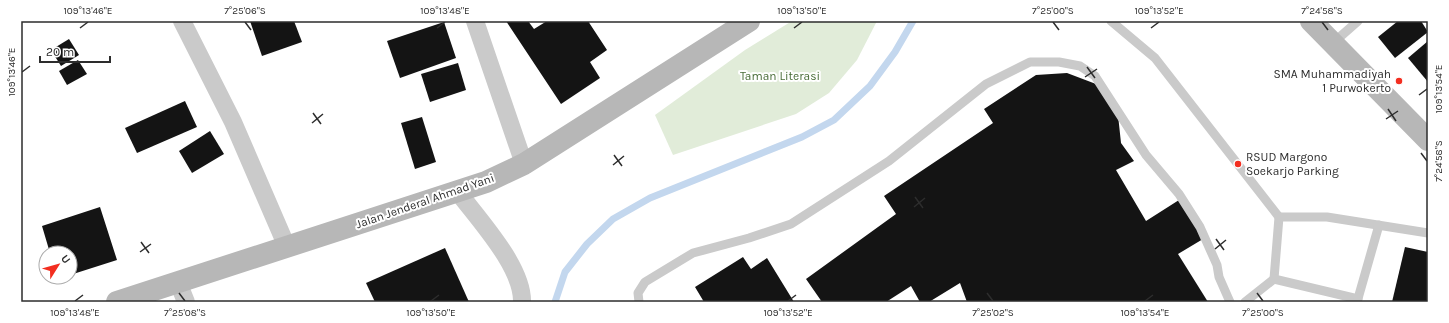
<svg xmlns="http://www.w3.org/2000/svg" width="1449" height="323" viewBox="0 0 1449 323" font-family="Karla,sans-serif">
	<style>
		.green { fill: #e1ecd9 }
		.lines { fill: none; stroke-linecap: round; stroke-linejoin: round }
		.stream { stroke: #c3d7ee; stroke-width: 7 }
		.building { fill: #141414 }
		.lane { stroke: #cacaca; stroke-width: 9 }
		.street { stroke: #cacaca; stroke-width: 18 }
		.secondary { stroke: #b7b7b7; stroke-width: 22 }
		.ticks { fill: none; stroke: #2d2d2d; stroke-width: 1.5 }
		.poi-dot { fill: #f32e20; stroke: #fff; stroke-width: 1.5 }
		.labels { text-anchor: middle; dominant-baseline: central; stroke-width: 4; stroke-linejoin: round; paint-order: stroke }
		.poi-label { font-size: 12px; fill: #2d2d2d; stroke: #fff; text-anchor: end }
		.park-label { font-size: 12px; fill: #486c37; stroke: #fff }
		.street-label { font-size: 12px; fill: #2d2d2d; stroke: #fff }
		.neatline { fill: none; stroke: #2d2d2d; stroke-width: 1.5 }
		.ticks-label { font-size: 10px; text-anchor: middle; fill: #2d2d2d }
	</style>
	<rect width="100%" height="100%" fill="#fff"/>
	<path class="green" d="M792,21H877L857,60L829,93L796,114L673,155L655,115L745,50Z"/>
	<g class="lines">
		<path class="stream" d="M555,302L565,272L587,244L613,219L650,198L802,137L834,120L870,86L895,52L913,21"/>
	</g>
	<g class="building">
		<path d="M250,21H294L302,42L262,56Z"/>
		<path d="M506,21H528L534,29L547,21H588L607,50L590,62L600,78L561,104Z"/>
		<path d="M1398,21H1421L1428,32L1395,58L1378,37Z"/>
		<path d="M444,22L456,58L400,78L387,41Z"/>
		<path d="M69,39L79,55L61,66L51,50Z"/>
		<path d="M1428,41V82L1408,58Z"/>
		<path d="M78,60L87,74L67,85L59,71Z"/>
		<path d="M458,63L466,90L430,102L421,74Z"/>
		<path d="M1067,73L1096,84L1118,115L1121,143L1134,161L1116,170L1146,221L1179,200L1203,239L1178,254L1208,302H967L960,283L929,302H920L911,286L886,302H822L806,279L896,214L884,196L993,123L984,109L1036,75Z"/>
		<path d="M185,101L197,127L137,153L125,128Z"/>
		<path d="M422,117L436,162L415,169L401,123Z"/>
		<path d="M210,131L224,154L192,173L179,151Z"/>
		<path d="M100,207L117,260L70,275V253H50L42,226Z"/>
		<path d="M1405,247L1428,252L1427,302H1392Z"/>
		<path d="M445,248L469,302H375L366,283Z"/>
		<path d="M743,257L751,269L767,258L794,302H704L695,287Z"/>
	</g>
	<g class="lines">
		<g class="lane">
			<path d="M1111,21L1155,58L1279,217"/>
			<path d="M1333,43L1358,21"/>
			<path d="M1274,279L1279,217H1327L1428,233"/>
			<path d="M639,302L638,293L645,282L693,253L749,238L791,224L889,161L986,84L1030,62H1059L1080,66L1095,76L1146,155L1179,194L1200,227L1217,265L1219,277L1230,302"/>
			<path d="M1245,302L1274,279L1358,299"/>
			<path d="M1357,302L1379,225"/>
		</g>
		<g class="street">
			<path d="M182,21L233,122L287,247"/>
			<path d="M475,21L524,164"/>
			<path d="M458,192C479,220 523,267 522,302"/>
			<path d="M178,282L186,302"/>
		</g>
		<g class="secondary">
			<path d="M1311,21L1428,140"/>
			<path d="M117,302L486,182L524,164L749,21"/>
		</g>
	</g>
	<path class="ticks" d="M245,22L251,30M1053,22L1059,30M1322,22L1328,30M80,28L88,22M437,28L445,22M794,28L802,22M1151,28L1159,22M1087,67L1095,78M22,72L30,66M1085,77L1097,69M1419,95L1427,89M1388,109L1396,121M313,113L321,124M1386,119L1398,111M312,123L323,114M1421,153L1427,161M614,155L622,166M613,165L624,156M915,197L923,208M914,207L925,198M1216,239L1224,250M141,242L149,253M1215,249L1226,240M140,252L151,244M179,293L185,301M987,293L993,301M1257,293L1263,301M75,301L83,295M431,301L439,295M788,301L796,295M1145,301L1153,295"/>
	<g class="poi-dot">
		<circle cx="1399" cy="81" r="4"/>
		<circle cx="1238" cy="164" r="4"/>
	</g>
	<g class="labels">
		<g class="poi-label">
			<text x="1391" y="74">SMA Muhammadiyah<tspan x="1391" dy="14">1 Purwokerto</tspan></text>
			<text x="1246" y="157" text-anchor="start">RSUD Margono<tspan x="1246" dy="14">Soekarjo Parking</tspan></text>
		</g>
		<g class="park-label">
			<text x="780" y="76">Taman Literasi</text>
		</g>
		<g class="street-label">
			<text transform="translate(425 201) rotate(-19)">Jalan Jenderal Ahmad Yani</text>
		</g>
	</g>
	<rect width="1449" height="323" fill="none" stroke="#ffffff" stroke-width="44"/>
	<g transform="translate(58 265) rotate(53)"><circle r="19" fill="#ffffff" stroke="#ababab"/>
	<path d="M0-3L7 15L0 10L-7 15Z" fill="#f32e20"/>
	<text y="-6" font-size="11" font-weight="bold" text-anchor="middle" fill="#2d2d2d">U</text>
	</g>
	<path d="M40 56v6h70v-6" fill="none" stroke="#2d2d2d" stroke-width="2"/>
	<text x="46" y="56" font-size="12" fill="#2d2d2d" stroke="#ffffff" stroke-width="3" paint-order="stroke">20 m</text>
	<rect x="22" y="22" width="1405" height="279" class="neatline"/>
	<g class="ticks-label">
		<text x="88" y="14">109°13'46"E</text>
		<text x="245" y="14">7°25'06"S</text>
		<text x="445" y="14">109°13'48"E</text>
		<text x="802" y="14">109°13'50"E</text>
		<text x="1053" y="14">7°25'00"S</text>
		<text x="1159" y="14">109°13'52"E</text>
		<text x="1322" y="14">7°24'58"S</text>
		<text transform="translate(11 72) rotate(-90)" y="4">109°13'46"E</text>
		<text transform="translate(1438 89) rotate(-90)" y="4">109°13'54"E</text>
		<text transform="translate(1438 161) rotate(-90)" y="4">7°24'58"S</text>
		<text x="75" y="316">109°13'48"E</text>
		<text x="185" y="316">7°25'08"S</text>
		<text x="431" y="316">109°13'50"E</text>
		<text x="788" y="316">109°13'52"E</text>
		<text x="993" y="316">7°25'02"S</text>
		<text x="1145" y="316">109°13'54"E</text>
		<text x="1263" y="316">7°25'00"S</text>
	</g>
</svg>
